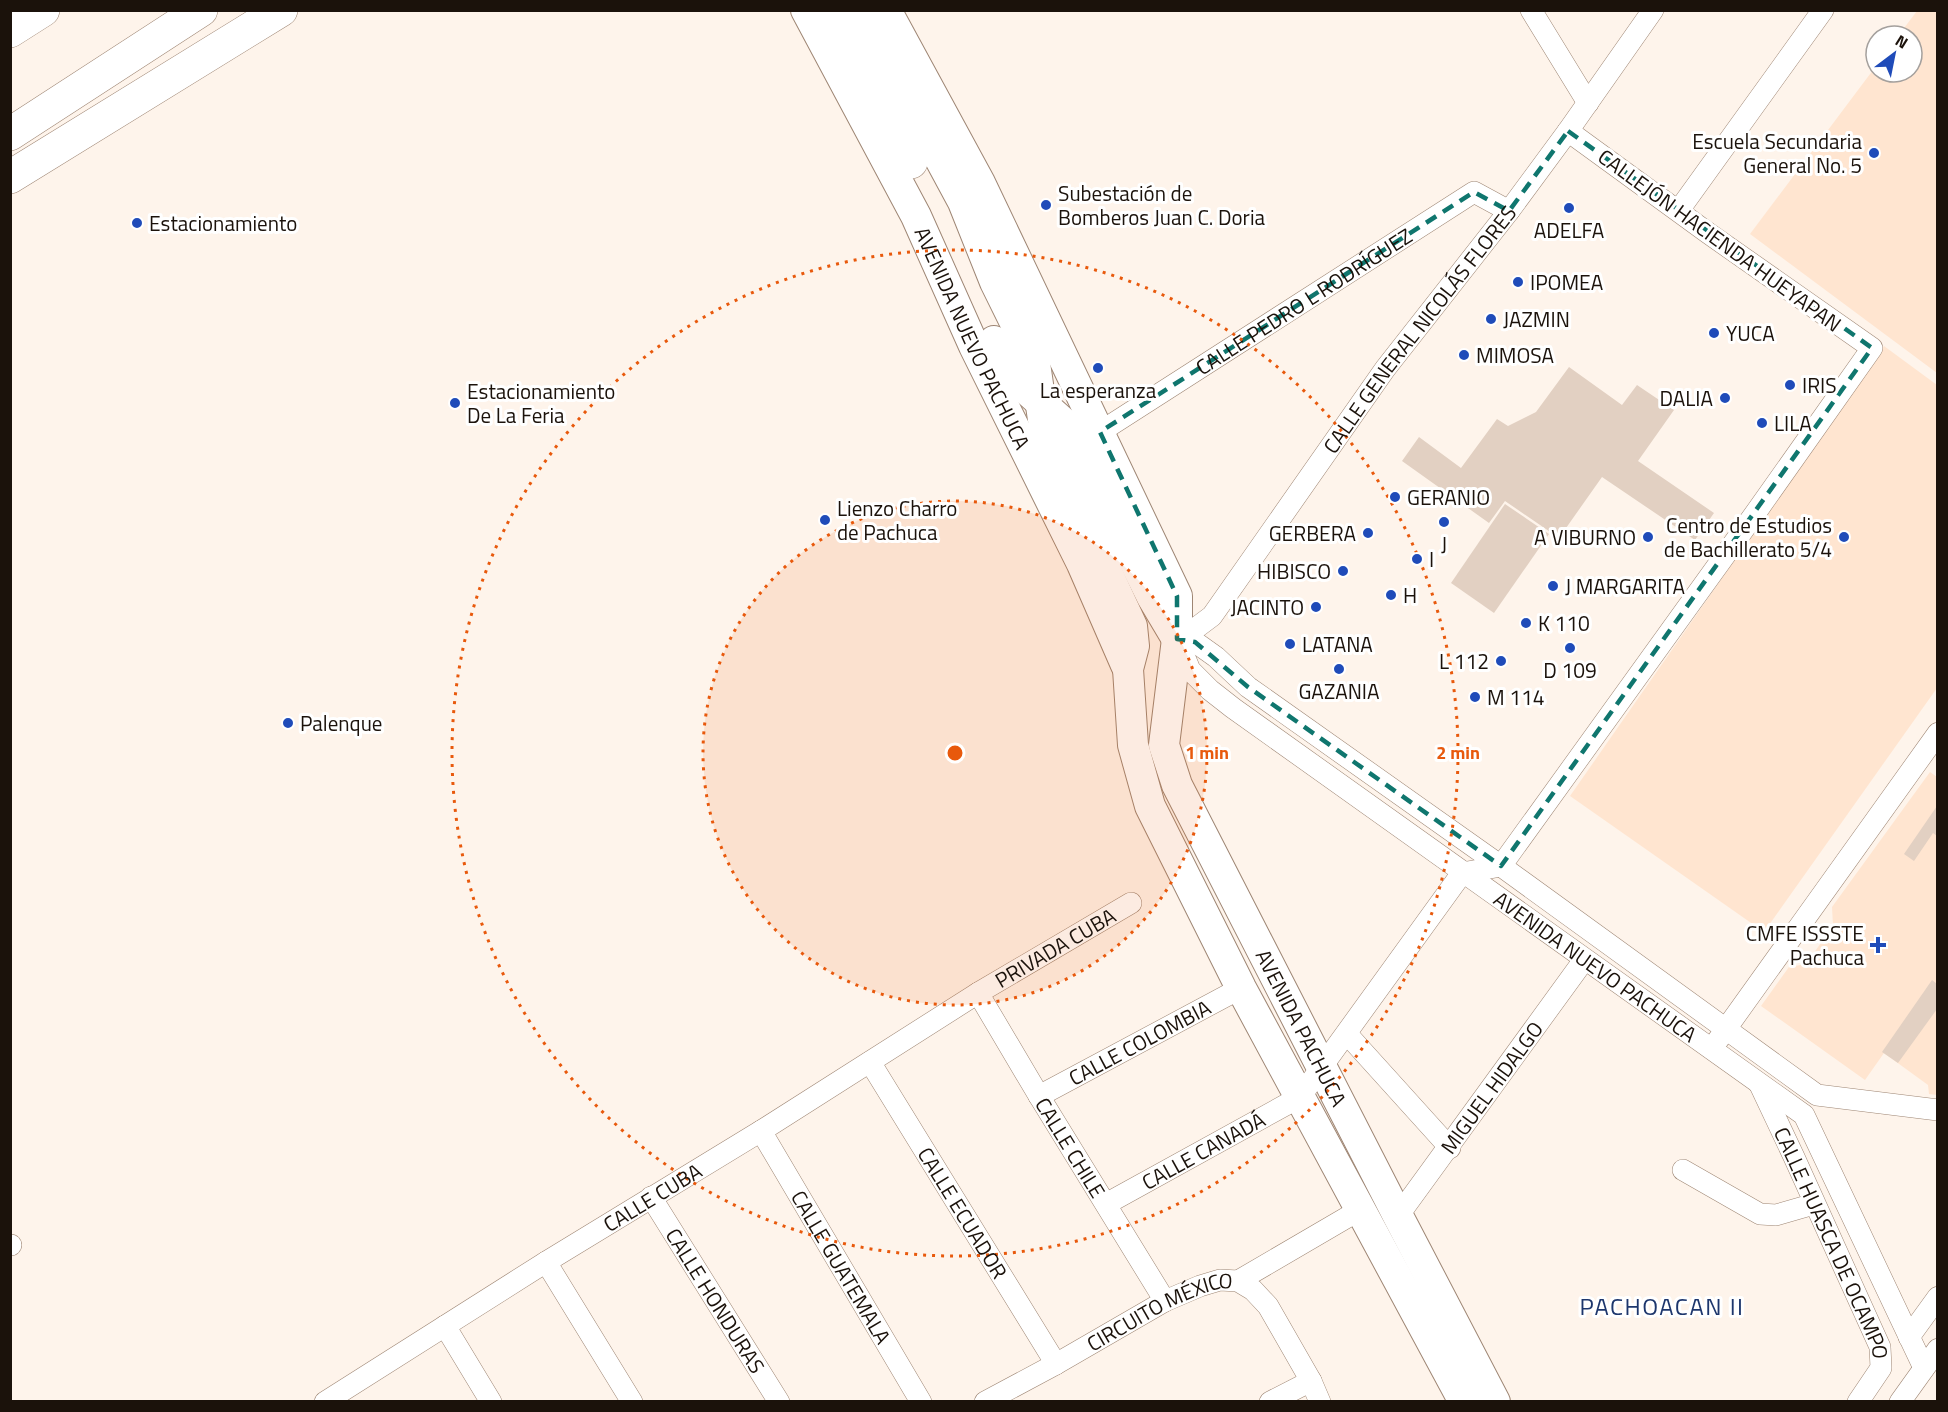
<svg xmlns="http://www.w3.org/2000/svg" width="1948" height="1412" viewBox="0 0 1948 1412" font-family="'Titillium Web',sans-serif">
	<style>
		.built { fill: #ffe5d0 }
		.garden { fill: #e2d0c2 }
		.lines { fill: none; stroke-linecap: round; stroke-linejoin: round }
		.minor-casing { stroke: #9e8674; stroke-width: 22 }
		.secondary-casing { stroke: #9e8674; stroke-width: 32 }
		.primary-casing { stroke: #9e8674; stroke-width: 34 }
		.trunk-casing { stroke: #9e8674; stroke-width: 34 }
		.minor { stroke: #fff; stroke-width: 21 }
		.secondary { stroke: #fff; stroke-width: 30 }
		.primary { stroke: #fff; stroke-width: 33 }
		.trunk { stroke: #fff; stroke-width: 33 }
		.marked { fill: none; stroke: #0f766e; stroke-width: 4.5; stroke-dasharray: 12 8; stroke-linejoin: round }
		.ring { fill: none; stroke: #e8590c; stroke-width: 3; stroke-dasharray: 3 6 }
		.poi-dot { fill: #1f4bb9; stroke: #fff; stroke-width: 2 }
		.labels { text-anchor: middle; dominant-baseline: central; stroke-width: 6; stroke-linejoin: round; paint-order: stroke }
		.poi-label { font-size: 21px; fill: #1b120b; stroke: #fff; text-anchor: start }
		.street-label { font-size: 21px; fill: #1b120b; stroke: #fff }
		.quarter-label { font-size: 24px; letter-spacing: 1.5px; fill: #1d366c; stroke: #fff }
		.centre { fill: #e8590c; stroke: #fff; stroke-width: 3 }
		.ring-label { font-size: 18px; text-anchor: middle; font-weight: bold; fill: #e8590c; stroke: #fff; stroke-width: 6; stroke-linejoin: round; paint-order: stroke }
	</style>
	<rect width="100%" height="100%" fill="#fef4eb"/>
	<g class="built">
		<path d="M1917,11H1937V373L1750,234L1876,66V72H1912V36H1898Z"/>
		<path d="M1884,346L1937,385V688L1764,932L1570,796Z"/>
		<path d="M1930,772L1937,777V1095L1929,1094L1928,1085L1884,1053L1865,1080L1761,1006L1789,967L1806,964L1833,926L1832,907Z"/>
	</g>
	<g class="garden">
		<path d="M1569,367L1622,405L1637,385L1674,410L1638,461L1714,513L1695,540L1602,477L1559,538L1505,501L1489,523L1402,461L1419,437L1461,468L1497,419L1508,426L1536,412Z"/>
		<path d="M1505,504L1549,534L1494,613L1451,583Z"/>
		<path d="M1937,806V836L1933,833L1914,861L1904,854Z"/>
		<path d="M1932,980L1937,984V1009L1898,1063L1882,1052Z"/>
	</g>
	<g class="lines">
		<defs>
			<g id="minor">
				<path d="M1531,10L1588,103"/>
				<path d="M1679,210L1823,10"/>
				<path id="s1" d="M1100,432L1474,192L1509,211"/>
				<path d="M1177,639L1195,642L1216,657L1248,687L1501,866L1817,1095L1938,1110"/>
				<path id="s2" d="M1177,639L1196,628L1212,616L1385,369L1509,211L1568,131L1653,10"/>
				<path id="s3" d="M1178,641L1190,670L1210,690L1233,708L1804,1115L1924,1368"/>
				<path d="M1462,873L1501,866L1759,508L1872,348L1708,233L1568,131"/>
				<path id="s4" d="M978,993L1039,1096L1165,1301"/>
				<path d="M1347,1034L1450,1148"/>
				<path d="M1718,1040L1938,733"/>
				<path id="s5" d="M870,1062L1056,1364"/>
				<path id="s6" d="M1760,1085L1794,1157L1880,1347L1881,1368L1858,1402"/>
				<path id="s7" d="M1039,1096L1241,988"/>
				<path id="s8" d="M761,1131L921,1402"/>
				<path d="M1683,1170L1760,1214L1776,1215L1814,1204"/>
				<path id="s9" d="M651,1197L779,1402"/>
				<path id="s10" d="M1106,1204L1300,1097L1462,873"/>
				<path id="s11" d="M1398,1216L1584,960"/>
				<path d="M10,1245H11"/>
				<path d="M546,1262L632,1402"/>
				<path d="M1238,1281L1351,1215"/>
				<path d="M445,1326L491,1402"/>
				<path d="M1909,1337L1938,1297"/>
				<path id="s12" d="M325,1402L546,1262L761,1131L978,993L1131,903"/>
				<path id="s13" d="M985,1402L1056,1364L1165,1301L1200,1286L1220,1280L1238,1281L1253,1290L1268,1306L1311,1381L1320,1402"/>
				<path d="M1270,1402L1311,1381"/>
				<path d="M1900,1402L1938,1349"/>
			</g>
			<g id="secondary">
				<path id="s14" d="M806,10L916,216L974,346L1082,564L1126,665"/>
				<path id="s15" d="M886,10L980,183L1177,596V639L1164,745L1177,785L1398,1216L1495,1402"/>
				<path d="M935,150L963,202L995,282L1035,363L1046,441L1132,626L1134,646L1128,669L1133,745L1150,806L1241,988L1464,1402"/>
				<path d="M994,341L1009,374L1067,426L1152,597L1177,639"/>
			</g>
			<path id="primary" d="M10,177L281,10"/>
			<g id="trunk">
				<path d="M828,10L911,162"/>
				<path d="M860,10L935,150"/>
				<path d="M10,31L43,10"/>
				<path d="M10,134L201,10"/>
			</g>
		</defs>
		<use href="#minor" class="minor-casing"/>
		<use href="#secondary" class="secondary-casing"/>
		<use href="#primary" class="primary-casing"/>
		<use href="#trunk" class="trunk-casing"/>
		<use href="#minor" class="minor"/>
		<use href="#secondary" class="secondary"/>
		<use href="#primary" class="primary"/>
		<use href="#trunk" class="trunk"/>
	</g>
	<path class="marked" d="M1568,131L1872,348L1501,866L1248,687L1195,642L1177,639V596L1100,432L1474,192L1509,211Z"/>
	<circle cx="955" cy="753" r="252" fill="#e8590c" fill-opacity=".12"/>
	<g class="ring">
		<circle cx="955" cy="753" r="252"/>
		<circle cx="955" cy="753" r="503"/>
	</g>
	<g class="poi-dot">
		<circle cx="1874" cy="153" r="6"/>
		<circle cx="1046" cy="205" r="6"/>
		<circle cx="1569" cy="208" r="6"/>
		<circle cx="137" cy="223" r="6"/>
		<circle cx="1518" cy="282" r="6"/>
		<circle cx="1491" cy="319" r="6"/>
		<circle cx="1714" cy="333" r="6"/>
		<circle cx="1464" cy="355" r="6"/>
		<circle cx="1098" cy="368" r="6"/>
		<circle cx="1790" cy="385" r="6"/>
		<circle cx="1725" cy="398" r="6"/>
		<circle cx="455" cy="403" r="6"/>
		<circle cx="1762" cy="423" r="6"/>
		<circle cx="1395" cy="497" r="6"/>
		<circle cx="825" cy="520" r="6"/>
		<circle cx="1444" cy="522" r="6"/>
		<circle cx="1368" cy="533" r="6"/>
		<circle cx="1648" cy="537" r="6"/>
		<circle cx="1844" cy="537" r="6"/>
		<circle cx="1417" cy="559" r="6"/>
		<circle cx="1343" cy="571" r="6"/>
		<circle cx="1553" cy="586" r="6"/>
		<circle cx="1391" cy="595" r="6"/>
		<circle cx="1316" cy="607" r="6"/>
		<circle cx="1526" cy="623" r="6"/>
		<circle cx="1290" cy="644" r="6"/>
		<circle cx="1570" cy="648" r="6"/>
		<circle cx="1501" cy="661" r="6"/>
		<circle cx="1339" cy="669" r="6"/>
		<circle cx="1475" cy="697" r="6"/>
		<circle cx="288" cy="723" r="6"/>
		<path d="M1875 936h6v6h6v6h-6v6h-6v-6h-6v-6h6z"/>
	</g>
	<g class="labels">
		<g class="poi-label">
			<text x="1862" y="141" text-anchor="end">Escuela Secundaria<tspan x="1862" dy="24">General No. 5</tspan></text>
			<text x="1058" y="193">Subestación de<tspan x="1058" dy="24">Bomberos Juan C. Doria</tspan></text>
			<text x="149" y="223">Estacionamiento</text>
			<text x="1569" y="230" text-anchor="middle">ADELFA</text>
			<text x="1530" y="282">IPOMEA</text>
			<text x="1503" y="319">JAZMIN</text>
			<text x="1726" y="333">YUCA</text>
			<text x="1476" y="355">MIMOSA</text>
			<text x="1802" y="385">IRIS</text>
			<text x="1098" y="390" text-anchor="middle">La esperanza</text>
			<text x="467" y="391">Estacionamiento<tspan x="467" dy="24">De La Feria</tspan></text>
			<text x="1713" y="398" text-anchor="end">DALIA</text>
			<text x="1774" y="423">LILA</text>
			<text x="1407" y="497">GERANIO</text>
			<text x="837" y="508">Lienzo Charro<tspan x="837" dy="24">de Pachuca</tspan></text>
			<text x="1832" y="525" text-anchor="end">Centro de Estudios<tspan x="1832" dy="24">de Bachillerato 5/4</tspan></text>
			<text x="1356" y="533" text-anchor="end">GERBERA</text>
			<text x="1636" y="537" text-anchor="end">A VIBURNO</text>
			<text x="1444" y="544" text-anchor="middle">J</text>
			<text x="1429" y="559">I</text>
			<text x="1331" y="571" text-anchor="end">HIBISCO</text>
			<text x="1565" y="586">J MARGARITA</text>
			<text x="1403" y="595">H</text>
			<text x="1304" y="607" text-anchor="end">JACINTO</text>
			<text x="1538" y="623">K 110</text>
			<text x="1302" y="644">LATANA</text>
			<text x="1489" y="661" text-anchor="end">L 112</text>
			<text x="1570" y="670" text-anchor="middle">D 109</text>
			<text x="1339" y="691" text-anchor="middle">GAZANIA</text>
			<text x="1487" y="697">M 114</text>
			<text x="300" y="723">Palenque</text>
			<text x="1864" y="933" text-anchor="end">CMFE ISSSTE<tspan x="1864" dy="24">Pachuca</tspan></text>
		</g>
		<g class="street-label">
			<text transform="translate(1720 240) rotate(36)">CALLEJÓN HACIENDA HUEYAPAN</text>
			<text stroke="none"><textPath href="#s1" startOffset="242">CALLE PEDRO L RODRÍGUEZ</textPath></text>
			<text stroke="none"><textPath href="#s2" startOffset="396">CALLE GENERAL NICOLÁS FLORES</textPath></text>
			<text stroke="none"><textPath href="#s14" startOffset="368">AVENIDA NUEVO PACHUCA</textPath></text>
			<text stroke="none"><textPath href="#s12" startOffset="860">PRIVADA CUBA</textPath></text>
			<text stroke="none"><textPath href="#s3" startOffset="534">AVENIDA NUEVO PACHUCA</textPath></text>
			<text stroke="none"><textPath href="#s15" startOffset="1119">AVENIDA PACHUCA</textPath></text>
			<text stroke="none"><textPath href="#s7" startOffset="114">CALLE COLOMBIA</textPath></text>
			<text stroke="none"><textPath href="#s11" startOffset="159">MIGUEL HIDALGO</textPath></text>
			<text stroke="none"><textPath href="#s4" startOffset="180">CALLE CHILE</textPath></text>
			<text stroke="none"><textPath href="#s10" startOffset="111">CALLE CANADÁ</textPath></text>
			<text stroke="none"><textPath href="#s12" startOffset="386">CALLE CUBA</textPath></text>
			<text stroke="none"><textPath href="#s5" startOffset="177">CALLE ECUADOR</textPath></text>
			<text stroke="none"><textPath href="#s6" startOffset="174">CALLE HUASCA DE OCAMPO</textPath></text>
			<text stroke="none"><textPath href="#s8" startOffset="158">CALLE GUATEMALA</textPath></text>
			<text stroke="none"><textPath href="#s9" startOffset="122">CALLE HONDURAS</textPath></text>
			<text stroke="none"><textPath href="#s13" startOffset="198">CIRCUITO MÉXICO</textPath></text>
		</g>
		<g class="quarter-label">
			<text x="1662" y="1306">PACHOACAN II</text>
		</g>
	</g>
	<circle cx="955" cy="753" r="9" class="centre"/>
	<g class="ring-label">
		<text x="1207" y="759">1 min</text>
		<text x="1458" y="759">2 min</text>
	</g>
	<rect width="1948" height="1412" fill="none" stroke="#1b120b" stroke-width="24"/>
	<g transform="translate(1894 54) rotate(32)"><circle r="28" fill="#ffffff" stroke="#a4a09d" stroke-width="1.5"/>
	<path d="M0-4.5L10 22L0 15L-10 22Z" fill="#1f4bb9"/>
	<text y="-9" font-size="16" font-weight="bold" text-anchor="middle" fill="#1b120b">N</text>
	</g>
</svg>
